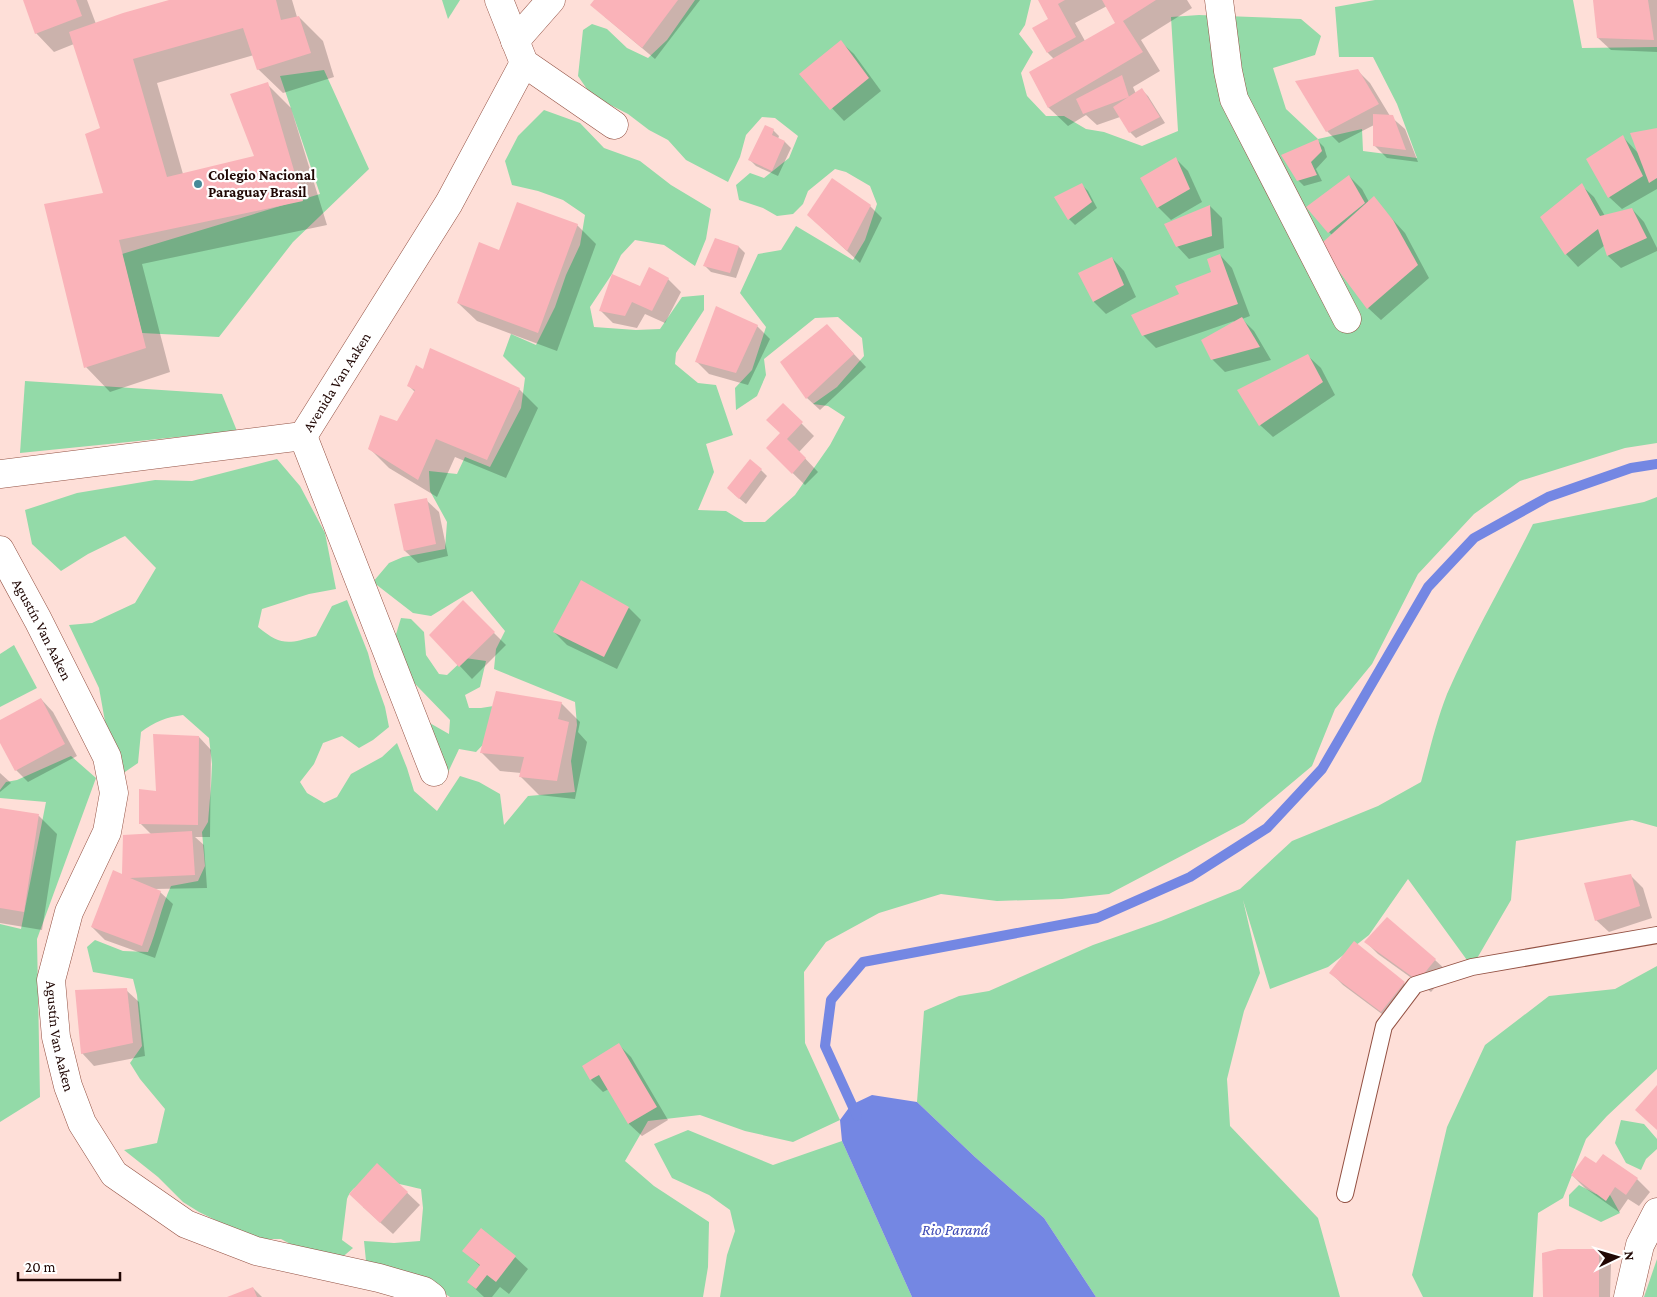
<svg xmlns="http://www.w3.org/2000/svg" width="1657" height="1297" viewBox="0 0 1657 1297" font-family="'Crimson Pro',serif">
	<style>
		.green { fill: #93daa8 }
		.water { fill: #7487e3 }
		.shadow { fill: #0003; fill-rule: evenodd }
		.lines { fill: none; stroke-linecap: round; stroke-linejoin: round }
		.stream { stroke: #7487e3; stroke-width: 10 }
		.building { fill: #fab3b9 }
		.lane-casing { stroke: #935143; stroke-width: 18 }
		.street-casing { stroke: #935143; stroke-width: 29 }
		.secondary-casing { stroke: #935143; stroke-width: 29 }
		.lane { stroke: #fff; stroke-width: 16 }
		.street { stroke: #fff; stroke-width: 28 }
		.secondary { stroke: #fff; stroke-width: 28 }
		.poi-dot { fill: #468a99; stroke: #fff; stroke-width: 2 }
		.labels { text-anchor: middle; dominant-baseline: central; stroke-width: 4.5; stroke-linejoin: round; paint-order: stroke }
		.poi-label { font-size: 15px; font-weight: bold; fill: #200704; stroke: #fff; text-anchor: start }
		.street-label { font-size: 15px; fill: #200704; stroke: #fff }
		.water-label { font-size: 16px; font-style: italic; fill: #3b47b2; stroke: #fff }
	</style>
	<rect width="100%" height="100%" fill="#fedfd8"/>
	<g class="green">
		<path d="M442,0H460L448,19Z"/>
		<path d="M695,0H1031L1025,25L1019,34L1033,52L1021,73L1027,96L1046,116H1064L1086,129L1104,132L1142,146L1178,131L1171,17L1199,15L1301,19L1321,36L1315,55L1273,68L1286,109L1318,139L1362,129L1363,151L1417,158L1397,104L1373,57H1339L1335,7L1375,0H1573L1582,48L1657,47V443L1625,448L1520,481L1474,514L1418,574L1372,664L1335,709L1312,766L1244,823L1109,894L1062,899L997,901L941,894L879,913L826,942L804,972L805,1043L840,1120L793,1142L745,1131L700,1115L648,1121L625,1161L654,1186L709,1222L708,1267L703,1297H450L422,1279L366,1261L364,1241L394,1243L420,1241L423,1208L421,1189C399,1184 358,1170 347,1199L342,1240L353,1248L339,1260L313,1256L281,1239H254L199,1212L183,1202L158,1177L124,1150L157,1143L165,1109L140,1079L130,1063L142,1046L137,995L133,979L93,972L87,947L95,940L123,951L148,952C157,931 161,907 171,886L198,881L205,866L202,832L208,822L211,786L212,764L209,738L183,715C167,717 154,722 141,732L138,763L122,774L106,727L99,688L69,625L92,623L135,603L156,568L125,536L88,554L61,571L32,544L25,510L77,493L155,480L192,481L277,459L300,486L325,533L336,589L309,594L262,609L258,627C281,646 288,644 316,636L332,606L347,600L368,653L374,676L385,707L389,727L373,740L359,748L342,736L323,743L314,764L300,782L307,793L324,803L337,797L351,774L382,757L397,743L407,768L414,791L437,811L460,776L479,782L500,794L504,825L528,796L575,792L571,761L577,725L575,702L494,669L496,649L505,631L472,591L431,616L413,613L373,582L389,563L403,557L445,549L447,522L430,491L429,471L457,474L465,457L490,467L521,408L525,378L503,356L511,334L536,345L555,307L566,275L580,245L585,215L563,200L538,191L512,185L505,161L518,136L544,110L580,123L604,148L640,161L671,185L711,209L706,239L695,266L664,245L635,240L621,255L612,274L590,307L594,327L636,330L660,329L682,297L704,295V310L676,353L675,364L698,383L716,385L733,435L706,444L714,472L698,510L726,511L744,522H765L795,495L830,445L845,417L828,406L813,404L837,387L864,356L862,338L838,317L815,318L764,359L766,375L757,396L736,410L735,388L752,370L766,327L740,293L758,254L781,250L796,226L853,260L865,240L877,204L870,186L846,172L835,169L808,191L803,204L793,214L777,216L763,208L739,200L736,185L750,173L764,178L789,158L798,136L775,118L762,117L746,135L740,157L728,182L686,160L668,140L649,130L628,114L591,95L578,76L583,30L592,24L607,29L627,48L648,58L667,40Z"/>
		<path d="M324,70L369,169L293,242L219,337L142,333L122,254L320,194L280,76Z"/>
		<path d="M25,381L222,394L237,431L20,453Z"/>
		<path d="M1657,497V827L1632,820L1516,841L1511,900L1472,967L1408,879L1369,935L1328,967L1270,989L1243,900L1260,973L1244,1011L1227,1079L1230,1126L1318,1218L1340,1297H1096L1044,1218L975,1157L917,1102L924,1011L959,996L989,991L1093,945L1161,921L1240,889L1292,841L1378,806L1421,782C1429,753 1436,722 1447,694C1472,636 1505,581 1533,524L1644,502Z"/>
		<path d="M401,618L411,619L424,632L426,655L439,674L447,675L465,658L486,661L480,687L465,695L469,708H481L500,705L496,731L476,752L459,749L442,785L428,722L449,734L450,720L389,657Z"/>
		<path d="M14,645L37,688L0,707V654Z"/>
		<path d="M71,756L96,778L37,939L40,1097L0,1122V924L21,929L46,802L0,798V790L6,782L17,780Z"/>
		<path d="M1657,966V1069L1607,1116L1586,1139L1563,1198L1538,1213L1533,1297H1423L1412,1275L1447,1127L1485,1045L1549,996L1615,989Z"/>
		<path d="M1621,1120L1644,1124L1657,1139V1149L1646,1159L1641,1170L1626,1163L1615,1143Z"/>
		<path d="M688,1130L773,1165L842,1141L912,1297H720L727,1255L735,1231L730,1210L709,1195L672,1178L654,1144Z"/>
		<path d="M1579,1185L1596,1194L1610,1195L1620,1213L1601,1222L1569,1206V1195Z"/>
		<path d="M1657,1259V1297H1644Z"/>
	</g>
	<path class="water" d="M872,1095L917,1102L975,1157L1044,1218L1096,1297H912L842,1141L840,1120L851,1105Z"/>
	<g class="shadow">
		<path d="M24,0H87L96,24L174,0H292L297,17H299L323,41L334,77L283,93L258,69L254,55L157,83L183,174L256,157L267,84L291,108L327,225L142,264L170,372L110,392L86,367L104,194L102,129L74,44L54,52L36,33Z"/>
		<path d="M596,0H700L655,59L605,17Z"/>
		<path d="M1039,0H1187L1192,8L1141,40L1160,71L1133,87L1136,94L1142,90L1148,96L1165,123L1136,138L1130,132L1120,117L1097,125L1086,115L1068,126L1049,108L1031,73L1054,59L1048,53L1050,19ZM1107,6L1117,23L1085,41L1075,23Z"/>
		<path d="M1594,0H1657V52L1611,50L1598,38Z"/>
		<path d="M841,42L854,54L881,91L844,121L801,75Z"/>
		<path d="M1357,70L1370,83L1390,116L1405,129L1418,162L1387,158L1374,145V125L1339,143L1327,131Z"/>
		<path d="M1657,129V189L1622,209L1609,197L1623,137L1639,154Z"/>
		<path d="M773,130L779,136L778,139L785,142L791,148L778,176L756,166L750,160Z"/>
		<path d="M1318,141L1324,147L1327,157L1316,169L1322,181L1304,186L1298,180Z"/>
		<path d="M1176,159L1188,171L1202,202L1171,220L1158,207L1142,178Z"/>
		<path d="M1349,176L1362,189L1369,202L1373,198L1405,233L1429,278L1381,320L1368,308L1339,269L1332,235L1329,232Z"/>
		<path d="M1082,185L1088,191L1097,208L1075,225L1069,219L1056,198Z"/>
		<path d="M1581,185L1594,197L1605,216L1632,209L1644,222L1657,248V251L1621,268L1608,256L1605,245L1578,267L1566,254Z"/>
		<path d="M870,206L882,218L860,263L821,227Z"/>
		<path d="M1210,206L1222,218L1224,248L1189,259L1177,246Z"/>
		<path d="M577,225L596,244L557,351L477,321L458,303L500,251Z"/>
		<path d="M716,239L739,247L745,253L736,278L711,272L705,266Z"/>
		<path d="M1220,255L1232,268L1250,316L1242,319L1254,331L1271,360L1225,372L1212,359L1234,321L1156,348L1143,335L1180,295L1212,272Z"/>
		<path d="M1112,258L1124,271L1136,297L1106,314L1094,302L1080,274Z"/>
		<path d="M668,279L681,292L665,323L645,314L637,328L613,323L601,311L641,287Z"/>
		<path d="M757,326L770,339L748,385L709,374L696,361Z"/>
		<path d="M839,338L866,367L820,410L807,398L782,363Z"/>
		<path d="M1308,356L1321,368L1335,395L1273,437L1260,425Z"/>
		<path d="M424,371L519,389L538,408L506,478L455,457L437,497L389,468L370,449L398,422L415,392L408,385Z"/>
		<path d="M783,405L814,436L799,452L818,472L805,485L767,448L781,433Z"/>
		<path d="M761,470L767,476L746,504L734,494Z"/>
		<path d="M426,500L439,512L448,556L418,563L405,551L395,505Z"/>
		<path d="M463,602L506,645L472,679L431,635Z"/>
		<path d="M629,608L641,620L617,669L567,645L554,632Z"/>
		<path d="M41,699L53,712L77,756L28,782L16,770L0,741V721Z"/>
		<path d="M561,703L580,722L578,732L587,742L575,799L539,795L520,776L521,773L500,771L481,752Z"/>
		<path d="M199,737L211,750L210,837H195L204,845L207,888L154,889L160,892L173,904L155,958L105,940L92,927L124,876L152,835L140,823L157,793Z"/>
		<path d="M0,773L11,783L0,792Z"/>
		<path d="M0,810L39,816L57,834L42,930L0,923Z"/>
		<path d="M1631,876L1643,888L1652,918L1609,932L1596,920Z"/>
		<path d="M1366,942L1435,960L1448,972L1431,992L1378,954Z"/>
		<path d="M1331,973L1404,983L1416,996L1394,1023L1343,985Z"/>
		<path d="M126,990L139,1002L145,1056L94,1066L82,1053Z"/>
		<path d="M619,1045L631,1057L668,1120L642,1136L629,1124L609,1089L603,1092L591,1080Z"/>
		<path d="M1603,1155L1637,1179L1650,1192L1639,1206L1628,1199L1619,1212L1585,1188L1572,1175L1596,1165Z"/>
		<path d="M378,1165L420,1205L393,1234L363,1207Z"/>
		<path d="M481,1230L515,1257L528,1269L509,1294L500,1287L492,1297H484L468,1282L480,1266L464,1251Z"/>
		<path d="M1598,1251L1611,1263L1610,1297H1544Z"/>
		<path d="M253,1288L262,1297H230Z"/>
	</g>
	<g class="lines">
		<path class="stream" d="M857,1116L825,1046L831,1000L863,962L1097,918L1190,877L1267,828L1322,769L1428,587L1474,538L1548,497L1631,468L1657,464"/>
	</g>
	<g class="building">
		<path d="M23,0H76L82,16L35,34Z"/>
		<path d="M169,0H276L281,20L299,16L311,53L257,70L243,28L133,59L167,177L254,156L230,94L268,82L303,201L119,240L146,348L84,368L44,204L103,193L85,134L100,128L69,32L123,13Z"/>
		<path d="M594,0H678L642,48L590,5Z"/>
		<path d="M1038,0H1065L1058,4L1076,37L1047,53L1032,28L1048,19Z"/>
		<path d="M1102,0H1156L1123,21L1143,52L1048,108L1029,72L1115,23Z"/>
		<path d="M1593,0H1648L1654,40L1597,38Z"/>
		<path d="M841,40L869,78L830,110L799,74Z"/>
		<path d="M1358,69L1379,104L1326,132L1295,81Z"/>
		<path d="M1122,75L1129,97L1083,114L1076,99Z"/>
		<path d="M1142,88L1160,117L1129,133L1113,107Z"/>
		<path d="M1373,114L1393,115L1406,150L1373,146Z"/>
		<path d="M765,125L774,129L772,135L785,141L772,171L748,160Z"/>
		<path d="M1657,128V178L1649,183L1630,133Z"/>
		<path d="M1623,135L1643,176L1608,198L1586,159Z"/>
		<path d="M1318,139L1322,151L1311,162L1317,175L1297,181L1281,155Z"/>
		<path d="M1176,157L1190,189L1157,208L1140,178Z"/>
		<path d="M1349,175L1365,203L1328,233L1306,207Z"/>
		<path d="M832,178L871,205L847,251L807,215Z"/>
		<path d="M1082,183L1092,202L1068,220L1054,197Z"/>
		<path d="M1582,183L1600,216L1632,208L1647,238L1607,256L1598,229L1565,255L1540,217Z"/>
		<path d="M1374,196L1393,220L1418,265L1367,309L1338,270L1323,242Z"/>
		<path d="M517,202L578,224L538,333L457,303L479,242L499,250Z"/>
		<path d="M1210,205L1212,236L1176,247L1164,224Z"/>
		<path d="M715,238L739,246L730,273L703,266Z"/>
		<path d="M1220,254L1238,304L1142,336L1131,315L1179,294L1175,286L1211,272L1207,259Z"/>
		<path d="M1112,257L1124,285L1093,302L1078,273Z"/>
		<path d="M649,267L669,278L652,311L632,302L625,316L599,311L612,274L640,286Z"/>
		<path d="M716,306L758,325L736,373L695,362Z"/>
		<path d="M1242,317L1260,347L1211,360L1201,340Z"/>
		<path d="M827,324L854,354L806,399L780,362Z"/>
		<path d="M430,348L520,388L487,460L436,439L418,480L368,449L380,415L397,421L415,390L407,386L416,365L423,369Z"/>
		<path d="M1308,354L1323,382L1259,426L1237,390Z"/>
		<path d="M783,403L803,422L787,439L806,458L792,474L766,448L780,433L766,420Z"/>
		<path d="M750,459L762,469L739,499L727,488Z"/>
		<path d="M427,498L436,544L404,551L394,504Z"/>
		<path d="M581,580L629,607L604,657L553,632Z"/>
		<path d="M463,600L495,632L459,667L429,635Z"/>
		<path d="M496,691L562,702L558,719L569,722L557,781L519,777L524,757L480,753Z"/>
		<path d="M41,698L65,744L15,771L0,743V720Z"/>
		<path d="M153,734L199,736L198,825L139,824V789L156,791Z"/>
		<path d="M0,808L39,814L24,912L0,908Z"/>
		<path d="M192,831L195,875L130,878L161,891L142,946L91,927L113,870L122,874L123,835Z"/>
		<path d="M1631,874L1640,906L1595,921L1584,883Z"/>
		<path d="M1387,917L1436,959L1418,981L1364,942Z"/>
		<path d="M1354,941L1405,982L1381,1012L1329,973Z"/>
		<path d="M127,988L133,1043L81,1054L75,990Z"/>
		<path d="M619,1043L657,1107L628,1124L599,1075L590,1080L582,1066Z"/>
		<path d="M1657,1085V1130L1635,1110Z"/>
		<path d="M1603,1154L1638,1178L1626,1195L1615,1187L1606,1201L1571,1175L1585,1156L1596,1163Z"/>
		<path d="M377,1163L408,1192L380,1223L349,1194Z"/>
		<path d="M481,1228L516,1256L496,1282L487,1275L476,1289L467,1282L480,1265L462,1251Z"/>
		<path d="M1558,1249H1599V1297H1543L1542,1253Z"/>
		<path d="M253,1287L257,1297H227Z"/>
	</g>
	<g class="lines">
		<defs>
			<path id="lane" d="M1345,1194L1384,1026L1415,985L1472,967L1657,935"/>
			<g id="street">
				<path d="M499,0L524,63L614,125"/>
				<path d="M1219,0L1228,71L1234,99L1347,319"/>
				<path d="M515,41L551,0"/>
				<path d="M303,436L434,772"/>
				<path id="s1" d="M0,474L303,436L449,203L524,63"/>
				<path id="s2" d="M0,550L38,620L107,757L114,793L107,832L69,912L51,980L56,1037L68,1086L82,1123L114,1174L186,1224L256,1251L379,1278L424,1291L432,1297"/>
			</g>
			<path id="secondary" d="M1628,1297L1640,1245L1657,1212"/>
		</defs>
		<use href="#lane" class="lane-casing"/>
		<use href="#street" class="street-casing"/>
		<use href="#secondary" class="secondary-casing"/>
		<use href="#lane" class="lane"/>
		<use href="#street" class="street"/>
		<use href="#secondary" class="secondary"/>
	</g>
	<circle class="poi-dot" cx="198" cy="184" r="5"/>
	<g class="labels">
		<g class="poi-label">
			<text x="208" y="175">Colegio Nacional<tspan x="208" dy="17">Paraguay Brasil</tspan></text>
		</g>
		<g class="street-label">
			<text stroke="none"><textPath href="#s1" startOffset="369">Avenida Van Aaken</textPath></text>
			<text stroke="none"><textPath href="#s2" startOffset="90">Agustín Van Aaken</textPath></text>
			<text stroke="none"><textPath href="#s2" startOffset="525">Agustín Van Aaken</textPath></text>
		</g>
		<g class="water-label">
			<text x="955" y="1229">Rio Paraná</text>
		</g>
	</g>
	<g transform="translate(1617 1257) rotate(85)" stroke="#ffffff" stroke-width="4" paint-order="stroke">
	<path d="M0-4L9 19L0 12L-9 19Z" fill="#200704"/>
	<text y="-8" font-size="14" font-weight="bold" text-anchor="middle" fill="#200704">N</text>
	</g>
	<path d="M18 1272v8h102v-8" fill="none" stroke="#200704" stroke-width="2.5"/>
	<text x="25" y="1272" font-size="15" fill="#200704" stroke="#ffffff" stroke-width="4" paint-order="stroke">20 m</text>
</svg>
